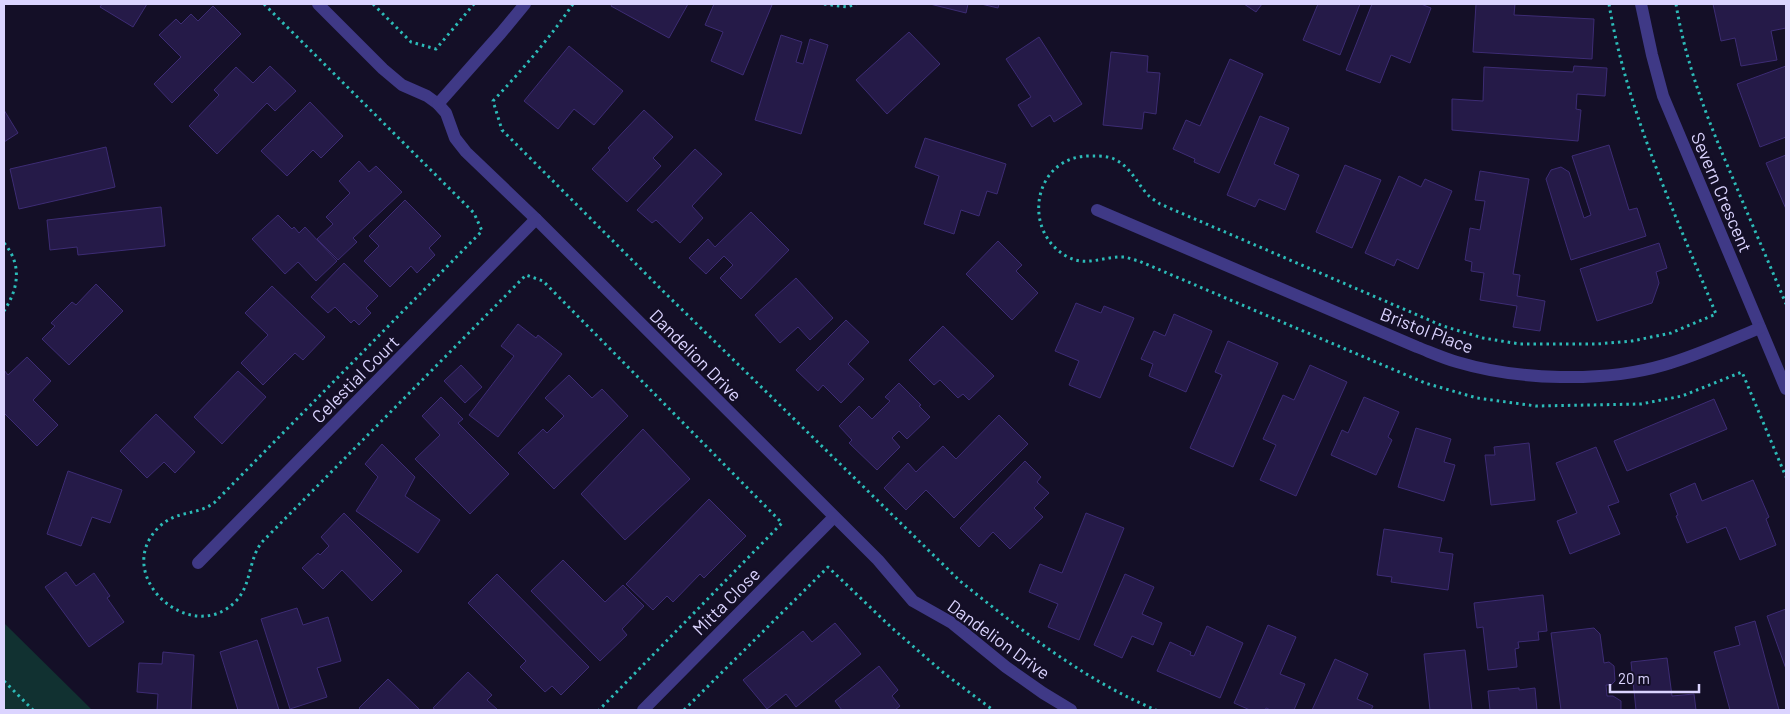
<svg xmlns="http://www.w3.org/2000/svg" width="1790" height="714" viewBox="0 0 1790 714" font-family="Barlow,sans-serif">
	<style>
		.green { fill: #113131 }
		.building { fill: #251a48; stroke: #3d2c74 }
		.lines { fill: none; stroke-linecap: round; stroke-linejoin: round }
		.path { stroke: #2cbbb8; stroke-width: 3; stroke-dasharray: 2.5 4; stroke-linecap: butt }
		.minor { stroke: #3f3986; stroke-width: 12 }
		.labels { text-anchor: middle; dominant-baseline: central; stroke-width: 5; stroke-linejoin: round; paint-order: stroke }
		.street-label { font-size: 18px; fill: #dbd4ff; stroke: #140f27 }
	</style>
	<rect width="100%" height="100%" fill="#140f27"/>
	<path class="green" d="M4,623L82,700L92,710H4Z"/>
	<g class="building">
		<path d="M102,4H147L133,27L100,7Z"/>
		<path d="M612,4H688L669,38L611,6Z"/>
		<path d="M714,4H768L772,5L743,75L711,61L723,32L705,25Z"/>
		<path d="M930,4H968L966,13Z"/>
		<path d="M981,4H999L998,8Z"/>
		<path d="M1244,4H1262L1256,12Z"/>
		<path d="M1318,4H1360L1340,55L1303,40Z"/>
		<path d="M1372,4H1421L1431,8L1410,63L1391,55L1380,83L1346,70Z"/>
		<path d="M1476,4H1515L1514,15L1594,19L1592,59L1473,52Z"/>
		<path d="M1713,4H1786V28L1771,31L1777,60L1741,66L1735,38L1721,41Z"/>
		<path d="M213,6L241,34L172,103L154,84L181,57L159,35L176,19L181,24L191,14L198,21Z"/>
		<path d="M909,32L940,64L887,114L856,80Z"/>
		<path d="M781,35L802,42L796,62L803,64L810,39L828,45L801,134L755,120Z"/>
		<path d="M1039,37L1082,104L1054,122L1050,115L1032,127L1018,105L1031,97L1006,59Z"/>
		<path d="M569,46L623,91L594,125L574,109L558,129L524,101Z"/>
		<path d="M1111,52L1148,56L1147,72L1160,73L1156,114L1144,112L1142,129L1103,125Z"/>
		<path d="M1230,59L1263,74L1219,173L1194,162L1195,159L1173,149L1186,120L1200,126Z"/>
		<path d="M270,66L296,91L275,111L267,103L217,154L189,126L219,95L214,90L236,67L253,83Z"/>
		<path d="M1574,66L1607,68L1605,96L1577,94L1576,109L1581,110L1578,141L1452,130V99L1483,101L1484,67L1573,72Z"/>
		<path d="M1786,66V137L1760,147L1737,84Z"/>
		<path d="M310,102L343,136L321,158L313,150L287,176L261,151Z"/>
		<path d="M4,110L18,133L4,142Z"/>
		<path d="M644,110L673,137L653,158L661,166L627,202L592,169L610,150L608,148Z"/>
		<path d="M1260,116L1289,128L1274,164L1299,175L1285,210L1259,199L1255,207L1227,195Z"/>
		<path d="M925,138L1006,164L997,194L987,191L979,216L961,210L954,234L924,224L939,176L915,167Z"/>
		<path d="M1609,145L1629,210L1637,208L1646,236L1571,260L1546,179L1551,170L1561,167L1569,172L1584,218L1591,215L1572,156Z"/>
		<path d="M106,147L115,187L19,209L10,169Z"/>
		<path d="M695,149L722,174L692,206L703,218L680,243L656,220L652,223L637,210Z"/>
		<path d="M1786,155V209L1766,163Z"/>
		<path d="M359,161L369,172L376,166L402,192L353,238L357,242L338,260L317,239L333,224L326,217L350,193L339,181Z"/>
		<path d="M1345,165L1381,180L1352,248L1316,232Z"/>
		<path d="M1480,171L1529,179L1513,274L1520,275L1517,296L1545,301L1540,331L1513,327L1517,306L1480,300L1484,273L1471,271L1472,262L1465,260L1470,228L1480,230L1485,201L1475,200Z"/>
		<path d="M1399,176L1421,187L1425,179L1452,191L1418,269L1397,259L1394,266L1365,253Z"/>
		<path d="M405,200L441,236L429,248L435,255L417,273L411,266L390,287L364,261L379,246L369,236Z"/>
		<path d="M161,207L165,246L78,255L77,247L50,250L47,220Z"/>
		<path d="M751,212L789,250L741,299L720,278L733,265L724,256L706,274L689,258L708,239L715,247Z"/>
		<path d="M278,215L292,229L294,227L299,233L305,227L337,261L316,281L298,262L285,274L252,239Z"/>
		<path d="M998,241L1022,265L1016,271L1038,293L1012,320L966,274Z"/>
		<path d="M1659,243L1667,268L1656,272L1659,283L1652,303L1597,321L1580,269Z"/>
		<path d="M344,263L378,296L366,308L371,313L359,325L354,320L351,323L335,307L328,313L311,297Z"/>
		<path d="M796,278L833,318L810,340L798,327L780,343L755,315Z"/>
		<path d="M96,284L123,311L69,365L42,339L55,326L51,323L72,302L76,305Z"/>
		<path d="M272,286L325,337L303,360L295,353L263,385L241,363L268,335L245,313Z"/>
		<path d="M1076,303L1101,313L1104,306L1134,318L1100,398L1069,385L1079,361L1055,351Z"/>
		<path d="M1174,314L1212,331L1186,392L1149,376L1153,364L1141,359L1154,331L1165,336Z"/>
		<path d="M846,320L869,342L848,364L864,379L841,403L823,385L818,391L796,370Z"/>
		<path d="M518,324L536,338L538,335L562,354L498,437L469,415L514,356L501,346Z"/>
		<path d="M943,326L994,376L969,400L963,394L958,398L940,380L934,385L909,360Z"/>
		<path d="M1228,341L1278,363L1233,467L1190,448L1222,375L1215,372Z"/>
		<path d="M27,357L51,381L33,400L58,425L37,446L4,413V370L8,375Z"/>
		<path d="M461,365L482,387L465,403L444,381Z"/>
		<path d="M1310,365L1347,382L1296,496L1260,480L1276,445L1263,439L1283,395L1294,400Z"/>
		<path d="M238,371L266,397L222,444L194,417Z"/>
		<path d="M569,375L592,398L602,389L628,416L554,489L518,453L543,429L547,433L564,416L545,398Z"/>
		<path d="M899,383L921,405L919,406L930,417L907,439L899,431L892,438L900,447L877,470L849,443L852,440L839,426L859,406L872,419L890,401L885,397Z"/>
		<path d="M441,397L463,419L458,423L509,474L470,514L415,459L440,435L422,416Z"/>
		<path d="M1364,397L1399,412L1388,437L1392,440L1376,475L1331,455L1342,430L1348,433Z"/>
		<path d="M1714,399L1727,429L1627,471L1614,441Z"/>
		<path d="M156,414L195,452L175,473L164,462L147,478L120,451Z"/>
		<path d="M999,415L1028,444L954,518L926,490L906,510L884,488L908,463L916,472L943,446L956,459Z"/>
		<path d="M1416,428L1451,439L1444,462L1455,465L1444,501L1398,487Z"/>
		<path d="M643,429L690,479L625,540L581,494Z"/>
		<path d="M1529,443L1535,500L1491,505L1485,455H1495L1494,447Z"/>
		<path d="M382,444L415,477L405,496L440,520L418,553L356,511L378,477L365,464Z"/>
		<path d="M1596,447L1619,502L1608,506L1620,534L1570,554L1557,521L1577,513L1556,463Z"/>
		<path d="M1025,461L1041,477L1037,482L1049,493L1034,508L1043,517L1010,549L993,532L979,547L960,528Z"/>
		<path d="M68,471L122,490L110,523L92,517L81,546L47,534Z"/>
		<path d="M1753,480L1769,517L1766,519L1776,545L1740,560L1726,527L1687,543L1676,516L1678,515L1670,494L1695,483L1702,501Z"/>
		<path d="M709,499L746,536L704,578L700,574L673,602L667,596L653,610L626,584Z"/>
		<path d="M344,513L402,571L372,601L342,570L323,589L302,568L318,553L320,555L329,546L321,537Z"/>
		<path d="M1086,513L1124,528L1079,640L1048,627L1058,604L1029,592L1040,564L1062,573Z"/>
		<path d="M1384,529L1442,538L1439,552L1453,554L1448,590L1391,582L1392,577L1377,575Z"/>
		<path d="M563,560L605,602L623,585L644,606L622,629L627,635L600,661L531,591Z"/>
		<path d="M66,572L76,586L94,573L110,596L107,598L124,622L89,647L45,587Z"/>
		<path d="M497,574L589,667L561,695L552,686L545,692L520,667L526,661L468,603Z"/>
		<path d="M1125,574L1154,587L1142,614L1162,623L1153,645L1132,636L1122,658L1094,645Z"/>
		<path d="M1543,595L1547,631L1538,632L1539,640L1518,642L1519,648L1515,649L1517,667L1488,670L1483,627L1477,628L1474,603Z"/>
		<path d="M297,608L303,625L328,617L341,661L317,668L327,697L290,709L261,619Z"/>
		<path d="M1786,609V669L1767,616Z"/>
		<path d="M1755,621L1779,710H1730L1714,652L1740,645L1735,627Z"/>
		<path d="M835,623L861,654L796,707L786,694L767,709L743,680L803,631L812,642Z"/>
		<path d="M1268,625L1296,637L1280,674L1305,684L1294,710H1271L1266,708L1265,710H1250L1234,703Z"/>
		<path d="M1207,626L1243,643L1220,698L1157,671L1170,642L1191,652L1190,655L1194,656Z"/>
		<path d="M1594,628L1600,634L1604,663L1609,662L1614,666L1615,681L1611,685H1606L1607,696H1613L1621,701V710H1561L1551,633Z"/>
		<path d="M257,640L279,710H238L220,652Z"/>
		<path d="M1465,650L1472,710H1430L1424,654Z"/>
		<path d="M163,652L194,655L191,710H157L158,694L137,692L139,663L162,664Z"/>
		<path d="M1667,658L1672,696L1694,694L1696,710H1636L1631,662Z"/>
		<path d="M1335,659L1368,674L1357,699L1373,706L1371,710H1312Z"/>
		<path d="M879,666L898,690L892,696L900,706L895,710H842L835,701Z"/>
		<path d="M468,672L492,695L487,700L498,710H436L433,708Z"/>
		<path d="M388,679L420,710H361L359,708Z"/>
		<path d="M1519,688V690L1535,688L1537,710H1490L1488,691Z"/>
	</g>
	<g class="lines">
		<g class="path">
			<path d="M264,4L474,213L482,231L214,503C196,516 176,510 159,527C110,575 191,648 236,601C252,584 248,560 262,542L526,275L543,281L782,523L599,710"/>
			<path d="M373,4L411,42L436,49L474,4"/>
			<path d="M573,4C549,39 522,70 493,101L502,130L664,292L960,581C1021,630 1084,680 1156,710"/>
			<path d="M824,4L847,7L856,4"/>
			<path d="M1609,4C1627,112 1675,213 1716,314L1671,333L1632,341L1597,344H1520L1483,338L1443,326L1160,204C1156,201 1151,198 1148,195C1136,182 1131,167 1114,159C1108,156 1099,156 1092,156C1033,154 1020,232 1068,257C1087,267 1104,256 1124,257C1129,258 1134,260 1139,261L1425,383L1477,398L1536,406L1641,404L1682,396L1742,372L1786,477"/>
			<path d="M1676,4C1686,66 1709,123 1734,181C1751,222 1769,263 1786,304"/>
			<path d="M4,243C22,264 19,288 4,311"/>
			<path d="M4,681L33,710"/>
			<path d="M684,710L828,567L892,628L945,674L993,710"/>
		</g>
		<g class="minor">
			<path d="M318,4L383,69L402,85L427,96L438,104L446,113L455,138L466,152L536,219L878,560L913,601L952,623L1006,667L1043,693L1071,710"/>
			<path d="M1641,4L1652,55L1663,96L1786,389"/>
			<path d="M438,104L501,33L525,4"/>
			<path d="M1097,210L1417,347C1430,352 1443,358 1457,362C1517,380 1603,383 1664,365C1696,356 1728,341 1760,328"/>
			<path d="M198,563L536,219"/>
			<path d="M643,710L834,517"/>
		</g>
	</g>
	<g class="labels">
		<g class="street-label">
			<text transform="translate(1722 192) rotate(67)">Severn Crescent</text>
			<text transform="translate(1427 330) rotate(21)">Bristol Place</text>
			<text transform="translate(696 355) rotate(45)">Dandelion Drive</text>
			<text transform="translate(355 379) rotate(-45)">Celestial Court</text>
			<text transform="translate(726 601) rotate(-45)">Mitta Close</text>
			<text transform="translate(999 639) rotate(36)">Dandelion Drive</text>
		</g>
	</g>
	<rect width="1790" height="714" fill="none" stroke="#dbd4ff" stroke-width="10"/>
	<path d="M1610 684v8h89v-8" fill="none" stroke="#dbd4ff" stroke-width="2.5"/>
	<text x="1618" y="684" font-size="15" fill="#dbd4ff" stroke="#140f27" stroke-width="4" paint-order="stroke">20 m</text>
</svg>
